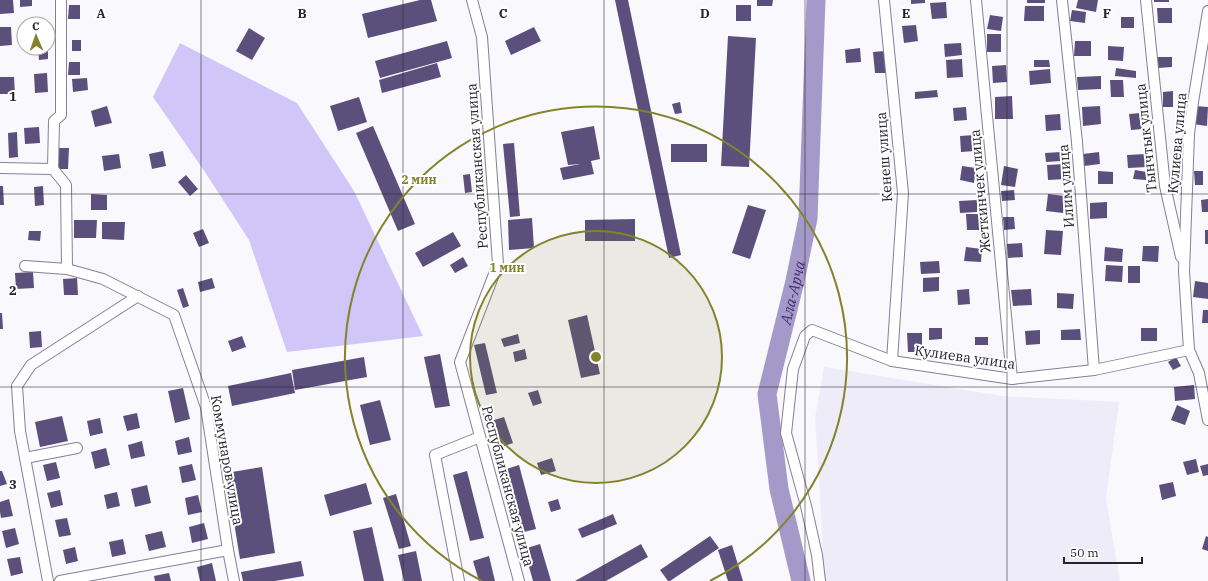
<svg xmlns="http://www.w3.org/2000/svg" width="1208" height="581" viewBox="0 0 1208 581" font-family="'IBM Plex Serif',serif">
	<style>
		.built { fill: #eeecf9 }
		.green { fill: #d0c6f8 }
		.lines { fill: none; stroke-linecap: round; stroke-linejoin: round }
		.river { stroke: #a49aca; stroke-width: 19 }
		.building { fill: #5b507c }
		.minor-casing { stroke: #848096; stroke-width: 12 }
		.minor { stroke: #fff; stroke-width: 10 }
		.grid { fill: none; stroke: #25232c; stroke-width: 1; stroke-opacity: 0.55 }
		.ring { fill: none; stroke: #83832c; stroke-width: 2 }
		.labels { text-anchor: middle; dominant-baseline: central; stroke-width: 4; stroke-linejoin: round; paint-order: stroke }
		.street-label { font-size: 14px; fill: #25232c; stroke: #fff }
		.water-label { font-size: 15px; font-style: italic; fill: #412f6b; stroke: #fff }
		.grid-label { font-size: 13px; text-anchor: middle; font-weight: bold; fill: #25232c; stroke: #fff; stroke-width: 4; stroke-linejoin: round; paint-order: stroke }
		.centre { fill: #83832c; stroke: #fff; stroke-width: 2 }
		.ring-label { font-size: 12px; text-anchor: middle; font-weight: bold; fill: #83832c; stroke: #fff; stroke-width: 4; stroke-linejoin: round; paint-order: stroke }
	</style>
	<rect width="100%" height="100%" fill="#f9f8fd"/>
	<path class="built" d="M824,367L1003,396L1119,402L1106,498L1120,581H824L820,494L815,418Z"/>
	<path class="green" d="M180,43L297,103L354,191L423,336L287,352L249,240L205,172L153,97Z"/>
	<g class="lines">
		<path class="river" id="s1" d="M801,581L779,489L767,394L795,281L808,218L816,0"/>
	</g>
	<g class="building">
		<path d="M0,0H13L14,13L0,14Z"/>
		<path d="M20,0H32V6L20,7Z"/>
		<path d="M420,0H431L437,21L368,38L362,14Z"/>
		<path d="M615,0H628L681,255L669,258Z"/>
		<path d="M757,0H773L772,6H757Z"/>
		<path d="M911,0H925V3L911,4Z"/>
		<rect x="1027" y="0" width="18" height="3"/>
		<path d="M1078,0H1098L1096,12L1076,8Z"/>
		<rect x="1154" y="0" width="15" height="2"/>
		<path d="M946,2L947,18L932,19L930,3Z"/>
		<path d="M69,5H80V19H68Z"/>
		<rect x="736" y="5" width="15" height="16"/>
		<path d="M1025,6H1044V21H1024Z"/>
		<path d="M1157,8H1172V23H1158Z"/>
		<path d="M1072,10L1086,12L1085,23L1070,21Z"/>
		<path d="M990,15L1003,17L1001,31L987,29Z"/>
		<rect x="1121" y="17" width="13" height="11"/>
		<path d="M916,25L918,41L904,43L902,26Z"/>
		<path d="M0,27H11L12,45L0,46Z"/>
		<path d="M534,27L541,41L511,55L505,41Z"/>
		<path d="M249,28L265,38L252,60L236,51Z"/>
		<rect x="987" y="34" width="14" height="18"/>
		<path d="M728,36L756,38L749,167L721,166Z"/>
		<rect x="72" y="40" width="9" height="11"/>
		<path d="M447,41L452,58L380,78L375,61Z"/>
		<path d="M1075,41H1091V56H1074Z"/>
		<path d="M961,43L962,55L945,57L944,44Z"/>
		<path d="M1108,46L1124,47L1123,61L1108,60Z"/>
		<path d="M38,48H48V59L39,60Z"/>
		<path d="M860,48L861,62L846,63L845,50Z"/>
		<path d="M885,51L887,73H875L873,52Z"/>
		<path d="M1158,57H1172V67L1158,68Z"/>
		<path d="M962,59L963,77L947,78L946,60Z"/>
		<path d="M1034,60H1049L1050,67H1034Z"/>
		<path d="M69,62H80V75H68Z"/>
		<path d="M437,63L441,77L382,93L379,80Z"/>
		<path d="M1006,65L1007,82L993,83L992,66Z"/>
		<path d="M1116,68L1136,71V78L1115,76Z"/>
		<path d="M1050,69L1051,83L1030,85L1029,71Z"/>
		<path d="M47,73L48,92L35,93L34,74Z"/>
		<path d="M1101,76V89L1078,90L1077,77Z"/>
		<path d="M0,77H14L15,94H0Z"/>
		<path d="M87,78L88,90L73,92L72,79Z"/>
		<path d="M1110,80H1123L1124,97H1111Z"/>
		<path d="M937,90L938,97L915,99V92Z"/>
		<path d="M1173,91V107H1163V92Z"/>
		<path d="M1012,96L1013,119H995V97Z"/>
		<path d="M359,97L367,122L338,131L330,106Z"/>
		<path d="M680,102L682,113L675,114L672,104Z"/>
		<path d="M107,106L112,123L95,127L91,111Z"/>
		<path d="M1100,106L1101,124L1083,126L1082,107Z"/>
		<path d="M1195,106L1208,107L1207,126L1193,124Z"/>
		<path d="M966,107L967,120L954,121L953,108Z"/>
		<path d="M1141,113L1142,129L1131,130L1129,114Z"/>
		<path d="M1060,114L1061,130L1046,131L1045,115Z"/>
		<path d="M373,126L415,224L398,231L356,133Z"/>
		<path d="M594,126L600,159L591,161L594,174L563,180L560,168L580,164L568,165L561,132Z"/>
		<path d="M39,127L40,143L25,144L24,128Z"/>
		<path d="M17,132L18,157L9,158L8,133Z"/>
		<path d="M974,135L975,151L961,152L960,136Z"/>
		<path d="M514,143L520,216L510,217L503,144Z"/>
		<rect x="671" y="144" width="36" height="18"/>
		<path d="M58,148H69L68,169H57Z"/>
		<path d="M163,151L166,166L152,169L149,154Z"/>
		<path d="M1061,152L1062,161L1046,162L1045,153Z"/>
		<path d="M1099,152L1100,164L1084,166L1083,154Z"/>
		<path d="M119,154L121,168L104,171L102,156Z"/>
		<path d="M1146,154L1147,167L1128,168L1127,155Z"/>
		<path d="M1065,164L1066,179L1048,180L1047,165Z"/>
		<path d="M962,166L976,168L974,183L960,180Z"/>
		<path d="M1004,166L1018,169L1015,187L1001,185Z"/>
		<path d="M1135,170L1147,172L1146,180L1133,179Z"/>
		<path d="M1098,171L1113,172V184H1098Z"/>
		<path d="M1194,171H1203V185H1195Z"/>
		<path d="M470,174L472,192L465,193L463,175Z"/>
		<path d="M186,175L198,189L190,196L178,182Z"/>
		<path d="M0,186H3L4,205H0Z"/>
		<path d="M43,186L44,205L35,206L34,187Z"/>
		<path d="M1014,190L1015,200L1002,201L1001,191Z"/>
		<path d="M91,194L107,195V210H91Z"/>
		<path d="M1048,194L1065,196L1063,213L1046,211Z"/>
		<path d="M1208,199V212H1202L1201,200Z"/>
		<path d="M977,200V212L960,213L959,201Z"/>
		<path d="M1107,202V218L1090,219V203Z"/>
		<path d="M748,205L766,210L750,259L732,253Z"/>
		<path d="M966,214H979L980,230H967Z"/>
		<path d="M1003,217H1014L1015,229L1004,230Z"/>
		<path d="M532,218L534,248L509,250L508,220Z"/>
		<path d="M635,219V241H585V220Z"/>
		<path d="M74,220H97L96,238H74Z"/>
		<path d="M102,222H125L124,240L102,239Z"/>
		<path d="M203,229L209,243L199,247L193,233Z"/>
		<path d="M1046,230L1063,231L1061,255L1044,254Z"/>
		<rect x="1205" y="230" width="3" height="14"/>
		<path d="M29,231H41L40,241L28,240Z"/>
		<path d="M453,232L461,246L423,267L415,253Z"/>
		<path d="M1022,243L1023,257L1008,258L1007,244Z"/>
		<path d="M1143,246H1159L1158,262L1142,261Z"/>
		<path d="M966,247L982,249L981,262L964,261Z"/>
		<path d="M1105,247L1123,249L1122,262L1104,261Z"/>
		<path d="M463,257L468,266L455,273L450,265Z"/>
		<path d="M939,261L940,273L921,274L920,262Z"/>
		<path d="M1106,265L1123,266L1122,282L1105,281Z"/>
		<rect x="1128" y="266" width="12" height="17"/>
		<path d="M33,272L34,288L16,289L15,273Z"/>
		<path d="M939,277V291L923,292V278Z"/>
		<path d="M77,278L78,295H64L63,279Z"/>
		<path d="M212,278L215,288L200,292L198,282Z"/>
		<path d="M1195,281L1208,283V299L1193,297Z"/>
		<path d="M183,288L189,306L183,308L177,290Z"/>
		<path d="M969,289L970,304L958,305L957,290Z"/>
		<path d="M1031,289L1032,305L1013,306L1011,290Z"/>
		<path d="M1057,293L1074,294L1073,309L1057,308Z"/>
		<path d="M1203,310H1208V323H1202Z"/>
		<path d="M0,313H2L3,329H0Z"/>
		<path d="M587,315L600,374L581,378L568,320Z"/>
		<path d="M929,328H942V339L929,340Z"/>
		<rect x="1141" y="328" width="16" height="13"/>
		<path d="M1080,329L1081,340H1061V330Z"/>
		<path d="M1040,330V344L1026,345L1025,331Z"/>
		<path d="M41,331L42,347L30,348L29,332Z"/>
		<path d="M907,333H922V352H908Z"/>
		<path d="M518,334L520,343L504,347L501,339Z"/>
		<path d="M242,336L246,347L232,352L228,341Z"/>
		<rect x="975" y="337" width="13" height="8"/>
		<path d="M485,343L497,393L486,395L474,345Z"/>
		<path d="M525,349L527,359L515,362L513,352Z"/>
		<path d="M440,354L450,406L435,408L424,357Z"/>
		<path d="M364,357L367,377L295,390L292,370Z"/>
		<path d="M1176,357L1181,366L1173,370L1168,362Z"/>
		<path d="M291,373L295,393L232,406L228,386Z"/>
		<path d="M1194,385L1195,399L1175,401L1174,387Z"/>
		<path d="M183,388L190,419L175,423L168,391Z"/>
		<path d="M538,390L542,403L533,406L528,393Z"/>
		<path d="M380,400L391,440L370,445L360,405Z"/>
		<path d="M1177,405L1190,411L1185,425L1171,420Z"/>
		<path d="M137,413L140,428L127,431L123,416Z"/>
		<path d="M62,416L68,441L40,447L35,422Z"/>
		<path d="M504,417L513,443L499,448L491,421Z"/>
		<path d="M100,418L103,433L90,436L87,421Z"/>
		<path d="M189,437L192,452L178,455L175,441Z"/>
		<path d="M142,441L145,456L131,459L128,445Z"/>
		<path d="M106,448L110,465L95,469L91,452Z"/>
		<path d="M552,458L556,471L541,475L537,463Z"/>
		<path d="M1196,459L1199,472L1187,475L1183,462Z"/>
		<path d="M56,462L60,478L47,481L43,465Z"/>
		<path d="M192,464L196,480L182,483L179,467Z"/>
		<path d="M1208,464V475L1203,476L1200,466Z"/>
		<path d="M519,465L536,529L520,533L503,470Z"/>
		<path d="M262,467L275,553L240,559L226,473Z"/>
		<path d="M0,471H2L7,484L0,486Z"/>
		<path d="M467,471L484,538L470,541L453,475Z"/>
		<path d="M1173,482L1176,496L1162,500L1159,485Z"/>
		<path d="M366,483L372,504L330,516L324,495Z"/>
		<path d="M147,485L151,503L135,507L131,489Z"/>
		<path d="M60,490L63,505L51,508L47,493Z"/>
		<path d="M117,492L120,506L107,509L104,495Z"/>
		<path d="M396,494L411,546L399,549L383,498Z"/>
		<path d="M198,495L202,512L188,515L185,498Z"/>
		<path d="M9,499L13,516L1,518L0,512V502Z"/>
		<path d="M558,499L561,509L551,512L548,502Z"/>
		<path d="M613,514L617,524L582,538L578,529Z"/>
		<path d="M67,518L71,535L59,537L55,520Z"/>
		<path d="M204,523L208,539L192,543L189,527Z"/>
		<path d="M372,527L384,581H364L353,531Z"/>
		<path d="M15,528L19,544L6,548L2,531Z"/>
		<path d="M162,531L166,547L149,551L145,535Z"/>
		<path d="M710,536L719,548L670,581H668L660,570Z"/>
		<path d="M1206,536L1208,537V551L1202,549Z"/>
		<path d="M123,539L126,554L112,557L109,542Z"/>
		<path d="M540,544L551,581H533L524,549Z"/>
		<path d="M641,544L648,557L606,581H575Z"/>
		<path d="M732,545L743,581H728L718,550Z"/>
		<path d="M75,547L78,561L66,564L63,550Z"/>
		<path d="M416,551L422,581H404L398,555Z"/>
		<path d="M489,556L495,581H479L473,561Z"/>
		<path d="M20,557L23,573L11,576L7,559Z"/>
		<path d="M301,561L304,576L275,581H243L241,572Z"/>
		<path d="M212,563L216,581H200L197,567Z"/>
		<path d="M169,573L171,581H155L154,576Z"/>
	</g>
	<g class="lines">
		<defs>
			<g id="minor">
				<path d="M61,0V115L54,121L53,169L66,185L67,269"/>
				<path d="M472,0L482,37L498,264L460,362L519,581"/>
				<path d="M884,0L903,193L892,361"/>
				<path d="M976,0L1012,379"/>
				<path d="M1062,0L1077,142L1094,370"/>
				<path d="M1146,0L1165,186L1181,257"/>
				<path d="M1208,11L1193,102L1189,134L1184,271L1189,350L1199,373L1208,420"/>
				<path d="M0,168L53,169"/>
				<path d="M25,266L67,269L103,279L174,315L206,407L228,550L234,581"/>
				<path d="M25,458L77,448"/>
				<path d="M48,581L20,431L17,386L31,365L138,296"/>
				<path d="M60,581L228,550"/>
				<path d="M459,581L435,455L480,437"/>
				<path d="M820,581L817,555L806,506L786,433L793,369L805,336L812,330L892,361L1012,379L1094,370L1189,350"/>
			</g>
		</defs>
		<use href="#minor" class="minor-casing"/>
		<use href="#minor" class="minor"/>
	</g>
	<path class="grid" d="M201,0V581M403,0V581M604,0V581M805,0V581M1007,0V581M0,194H1208M0,387H1208"/>
	<circle cx="596" cy="357" r="126" fill="#83832c" fill-opacity=".12"/>
	<g class="ring">
		<circle cx="596" cy="357" r="126"/>
		<path d="M482 581A251 251 0 1 1 710 581"/>
	</g>
	<g class="labels">
		<g class="street-label">
			<text transform="translate(1146 138) rotate(-96)">Тынчтык улица</text>
			<text transform="translate(1177 143) rotate(-85)">Кулиева улица</text>
			<text transform="translate(884 157) rotate(-94)">Кенеш улица</text>
			<text transform="translate(477 166) rotate(-94)">Республиканская улица</text>
			<text transform="translate(1066 186) rotate(-94)">Илим улица</text>
			<text transform="translate(980 191) rotate(-95)">Жеткинчек улица</text>
			<text transform="translate(965 357) rotate(8)">Кулиева улица</text>
			<text transform="translate(227 460) rotate(80)">Коммунаров улица</text>
			<text transform="translate(508 486) rotate(75)">Республиканская улица</text>
		</g>
		<g class="water-label">
			<text stroke="none"><textPath href="#s1" startOffset="295">Ала-Арча</textPath></text>
		</g>
	</g>
	<g class="grid-label">
		<text x="101" y="18">A</text>
		<text x="302" y="18">B</text>
		<text x="503" y="18">C</text>
		<text x="705" y="18">D</text>
		<text x="906" y="18">E</text>
		<text x="1107" y="18">F</text>
		<text x="13" y="101">1</text>
		<text x="13" y="295">2</text>
		<text x="13" y="489">3</text>
	</g>
	<circle cx="596" cy="357" r="6" class="centre"/>
	<g class="ring-label">
		<text x="419" y="184">2 мин</text>
		<text x="507" y="272">1 мин</text>
	</g>
	<g transform="translate(36 36) rotate(358)"><circle r="19" fill="#ffffff" stroke="#a8a7ab"/>
	<path d="M0-3L7 15L0 10L-7 15Z" fill="#83832c"/>
	<text y="-6" font-size="11" font-weight="bold" text-anchor="middle" fill="#25232c">С</text>
	</g>
	<path d="M1064 557v6h78v-6" fill="none" stroke="#25232c" stroke-width="2"/>
	<text x="1070" y="557" font-size="12" fill="#25232c" stroke="#ffffff" stroke-width="3" paint-order="stroke">50 m</text>
</svg>
